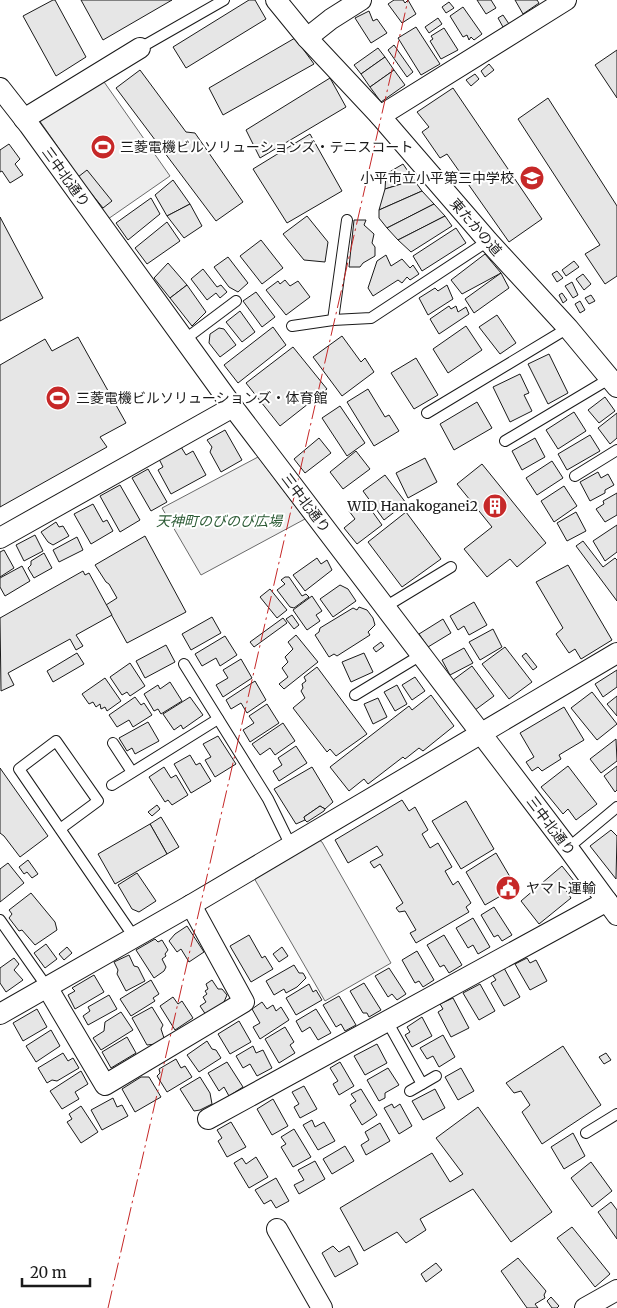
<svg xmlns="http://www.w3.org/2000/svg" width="617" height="1308" viewBox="0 0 617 1308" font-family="Merriweather,'Noto Sans JP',serif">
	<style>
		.built { fill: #ededed; stroke: #6a6a6a }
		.building { fill: #e6e6e6; stroke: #1a1a1a }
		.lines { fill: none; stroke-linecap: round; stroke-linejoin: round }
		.lane-casing { stroke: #1a1a1a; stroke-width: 12 }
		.street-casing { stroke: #1a1a1a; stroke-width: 22 }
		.lane { stroke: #fff; stroke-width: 10 }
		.street { stroke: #fff; stroke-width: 20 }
		.power { stroke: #c62828; stroke-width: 1; stroke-dasharray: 18 4 2.5 4; stroke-linecap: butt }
		.labels { text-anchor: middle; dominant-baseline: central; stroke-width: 4; stroke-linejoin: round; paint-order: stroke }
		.poi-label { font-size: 14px; fill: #1a1a1a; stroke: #fff; text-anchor: start }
		.street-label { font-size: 14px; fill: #1a1a1a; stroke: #fff }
		.park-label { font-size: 14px; font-style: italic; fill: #2b5a34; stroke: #fff }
	</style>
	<rect width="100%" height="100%" fill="#fff"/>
	<g class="built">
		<path d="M102,79L170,176L108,219L37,117Z"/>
		<path d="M258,457L305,519L201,575L162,508Z"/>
		<path d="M319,840L322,842L391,963L325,1001L254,878Z"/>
	</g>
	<g class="building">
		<path d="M53,0H55L86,57L56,76L23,16Z"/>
		<path d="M81,0H172L103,40Z"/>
		<path d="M249,0H255L266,19L186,68L173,47Z"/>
		<path d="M394,0H403L405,3L408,0L416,14L402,23L388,4Z"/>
		<path d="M477,0H491L496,8L486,14Z"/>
		<path d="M515,0H537L539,3L523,14Z"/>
		<path d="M449,2L454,8L446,13L442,7Z"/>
		<path d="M463,7L482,34L474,40L471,37L469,40L467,35L463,37L450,16Z"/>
		<path d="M369,11L373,21L377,19L387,33L371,43L355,18Z"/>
		<path d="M503,15L509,24L503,27L498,18Z"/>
		<path d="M438,18L442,24L429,33L425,27Z"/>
		<path d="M416,27L440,64L421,75L398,38Z"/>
		<path d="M444,28L458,50L441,59L430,41L433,39L431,36Z"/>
		<path d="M295,38L314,64L223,115L209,88Z"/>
		<path d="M394,45L413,72L407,77L388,50Z"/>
		<path d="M378,48L385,57L361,74L354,65Z"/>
		<path d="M617,50V98L595,65Z"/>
		<path d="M385,57L394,70L370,87L361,74Z"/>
		<path d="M489,64L494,70L485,77L481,71Z"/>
		<path d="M140,70L186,132L195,133L243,202L216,221L116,88Z"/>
		<path d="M394,70L405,85L381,102L370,87Z"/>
		<path d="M475,74L479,79L471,86L466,80Z"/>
		<path d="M330,78L346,107L260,158L246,130Z"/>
		<path d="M453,88L542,219L509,242L447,154L440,158L422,132L429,127L417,112Z"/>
		<path d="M548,98L617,206V276L605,284L585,254L600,245L518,119Z"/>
		<path d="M310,134L342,191L287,223L253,169Z"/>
		<path d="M9,144L20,159L15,164L23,175L10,183L2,171L0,172V150Z"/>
		<path d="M403,164L414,180L385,189L386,174Z"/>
		<path d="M87,170L112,201L103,208L78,177Z"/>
		<path d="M173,180L190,204L167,216L155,195Z"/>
		<path d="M414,180L422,191L379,210L385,189Z"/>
		<path d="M422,191L434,204L387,228L379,218V210Z"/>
		<path d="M151,198L160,214L128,240L116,223Z"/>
		<path d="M190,204L202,226L184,238L167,216Z"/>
		<path d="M434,204L445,216L398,240L387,228Z"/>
		<path d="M307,216L328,242L325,262L304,260L283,234Z"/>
		<path d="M445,216L452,226L411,252L398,240Z"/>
		<path d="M0,217L43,298L0,321Z"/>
		<path d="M354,220H366L364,225L374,234L372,243L375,247V256L363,263L360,267H349Z"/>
		<path d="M167,222L180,241L147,264L135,248Z"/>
		<path d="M456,228L466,243L422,271L413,256Z"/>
		<path d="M261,240L283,268L262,284L240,256Z"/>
		<path d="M485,254L501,273L462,294L451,280Z"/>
		<path d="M386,255L391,266L402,259L410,268L413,265L419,274L410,280L407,277L402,283L398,280L373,296L368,288L377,261Z"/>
		<path d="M228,257L248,283L238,292L229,287L214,267Z"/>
		<path d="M574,261L579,267L566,276L562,270Z"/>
		<path d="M168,263L187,285L170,298L154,278Z"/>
		<path d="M203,269L217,287L221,285L227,292L220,298L216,293L207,300L191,279Z"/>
		<path d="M557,271L563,278L557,282L552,274Z"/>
		<path d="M501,273L509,288L474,313L465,299Z"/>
		<path d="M583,274L591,284L584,290L576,279Z"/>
		<path d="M285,280L290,286L298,281L310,297L286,315L266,290L278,281L280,284Z"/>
		<path d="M572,282L578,295L573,298L565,286Z"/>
		<path d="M187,285L206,312L192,326L170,298Z"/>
		<path d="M447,285L453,299L428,315L419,298L435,288L438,291Z"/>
		<path d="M256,292L275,317L262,327L243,301Z"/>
		<path d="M562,293L567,300L563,303L559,295Z"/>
		<path d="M591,295L595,301L589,304L585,298Z"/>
		<path d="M580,301L585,310L580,313L575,304Z"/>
		<path d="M449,306L451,309L456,306L458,312L466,307L469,314L439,334L430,319Z"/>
		<path d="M240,311L255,332L242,342L226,322Z"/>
		<path d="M497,315L516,343L500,354L479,327Z"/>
		<path d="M466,326L482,350L448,373L433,349Z"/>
		<path d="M273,327L286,345L238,383L224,365Z"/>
		<path d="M219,328L224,329L236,345L220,357L209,343L210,334Z"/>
		<path d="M342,336L361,362L365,358L374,372L342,396L313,357Z"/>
		<path d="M78,337L126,423L100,437L107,447L0,507V365L45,339L52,351Z"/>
		<path d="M293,347L327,389L280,426L246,383Z"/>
		<path d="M549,354L568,393L548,404L528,364Z"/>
		<path d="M416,358L438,395L414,409L391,373Z"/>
		<path d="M520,374L529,393L524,395L532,411L510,422L493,387Z"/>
		<path d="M368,389L385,417L389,415L399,431L374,446L347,402Z"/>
		<path d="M605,397L615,411L599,423L588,410Z"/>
		<path d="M477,402L492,428L454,450L440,424Z"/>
		<path d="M340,406L365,443L347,456L322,418Z"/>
		<path d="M574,412L586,431L558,449L546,430Z"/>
		<path d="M617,413V438L610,444L598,428Z"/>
		<path d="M225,430L242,460L221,472L210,452L212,447L207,440Z"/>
		<path d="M590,435L600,451L567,470L558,454Z"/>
		<path d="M319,438L331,453L305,473L294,459Z"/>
		<path d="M535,438L545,457L522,470L512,451Z"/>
		<path d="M181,447L186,455L193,451L206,475L171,494L158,470L163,467L159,459Z"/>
		<path d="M356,451L370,469L343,489L330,472Z"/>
		<path d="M425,458L437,482L408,498L396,473Z"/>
		<path d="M552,461L563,478L537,495L526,478Z"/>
		<path d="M482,464L546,543L517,567L510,559L487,577L464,549L492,527L457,484Z"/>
		<path d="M148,469L167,502L151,511L132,478Z"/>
		<path d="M598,472L601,478L608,474L614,485L605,490V493L590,501L580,482Z"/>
		<path d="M385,475L406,503L384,520L363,491Z"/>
		<path d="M120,485L140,520L120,532L100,496Z"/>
		<path d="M564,486L577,506L554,522L541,501Z"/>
		<path d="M617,493V515L605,522L596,509L604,504L603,501Z"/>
		<path d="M364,500L382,525L357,544L344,528L355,519L349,511Z"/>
		<path d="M93,504L103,522L107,520L113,531L91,544L74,514Z"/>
		<path d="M406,512L441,559L402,587L368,542Z"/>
		<path d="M576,512L586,531L567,541L557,523Z"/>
		<path d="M56,522L59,527L63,526L69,536L53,545L48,542L41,532Z"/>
		<path d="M617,525V552L605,561L593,541Z"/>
		<path d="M35,535L43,551L24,561L16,545Z"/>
		<path d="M145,536L186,612L127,643L106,605L117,598L109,584L106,582L95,565Z"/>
		<path d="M77,537L83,550L59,562L53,550Z"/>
		<path d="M583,541L603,567L615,558L617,560V601L576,546Z"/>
		<path d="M4,550L14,568L0,577V552Z"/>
		<path d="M44,553L52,568L34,578L28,568L31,565V561Z"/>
		<path d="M317,558L321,564L327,560L332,570L305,591L293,575Z"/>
		<path d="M568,565L612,640L581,659L575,649L569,653L556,634L563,628L536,582Z"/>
		<path d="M22,566L30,581L5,596L0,587V578Z"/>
		<path d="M83,571L85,575L89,573L112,615L76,635L83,646L76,650L70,639L8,673L14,685L1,691L0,618Z"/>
		<path d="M285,577H289L302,596L306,594L309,597L294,608L290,607L277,590L285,584L281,580Z"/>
		<path d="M340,585L348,589L356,601L333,617L320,599Z"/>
		<path d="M270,589L287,610L277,618L260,597Z"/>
		<path d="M312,596L322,611L316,615L320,621L307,630L293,610Z"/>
		<path d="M474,602L487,625L469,635L464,626L458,630L450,616Z"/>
		<path d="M359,607L367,610L373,618L375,625L368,632L370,635L337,656L334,654L329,657L315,635L319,632L320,628L353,608L357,610Z"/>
		<path d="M292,615L299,625L294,629L286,619Z"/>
		<path d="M212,617L221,633L191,650L182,634Z"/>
		<path d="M283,618L287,623L254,647L250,642Z"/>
		<path d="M443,619L451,633L428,647L419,634Z"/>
		<path d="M493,629L502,647L480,660L469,642Z"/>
		<path d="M296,635L318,662L284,689L279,684L288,677L282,668L288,662L285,657L293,649L288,642Z"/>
		<path d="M225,636L237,655L220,666L216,658L202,666L195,654Z"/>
		<path d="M381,642L384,646L376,652L373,648Z"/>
		<path d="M166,645L175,662L145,678L136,661Z"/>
		<path d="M505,647L532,682L509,699L482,664Z"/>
		<path d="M464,648L473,663L450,675L442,660Z"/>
		<path d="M77,653L84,664L53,682L47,671Z"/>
		<path d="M364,653L373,672L351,682L342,662Z"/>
		<path d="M526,653L537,667L533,670L522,656Z"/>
		<path d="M241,659L252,678L223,697L216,685L228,678L223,670Z"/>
		<path d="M130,663L145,686L130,696L127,692L122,695L110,677Z"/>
		<path d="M472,666L494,696L475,710L453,680Z"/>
		<path d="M317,667L367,734L336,756L330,749L327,752L293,708L305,698L301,691L303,688L302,684L306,681L304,677Z"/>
		<path d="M617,670V687L603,697L595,684Z"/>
		<path d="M415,677L425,691L412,700L402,685Z"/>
		<path d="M105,678L121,701L107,711L105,707L101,709L100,704L96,707L93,702L89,704L82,694Z"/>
		<path d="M255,681L266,700L247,713L241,703L231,709L226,700Z"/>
		<path d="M170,682L182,701L161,714L158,709L154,711L144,694L158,685L160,689Z"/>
		<path d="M397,685L407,704L395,711L384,692Z"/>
		<path d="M592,692L617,724L597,740L571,708Z"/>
		<path d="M431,695L454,726L423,751L419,748L405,759L403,757L368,784L364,779L349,791L330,767L409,706L412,710Z"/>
		<path d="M617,696V716L607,704Z"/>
		<path d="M135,697L141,705L144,703L152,715L133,727L129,720L117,727L109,715Z"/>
		<path d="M190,697L203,715L183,729L181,725L174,730L163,714Z"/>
		<path d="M378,698L387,717L373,724L364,704Z"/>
		<path d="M267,704L279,723L250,742L243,730L254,723L249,716Z"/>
		<path d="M564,707L584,740L559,755L561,759L542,771L538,767L532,771L526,762L534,757L520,733Z"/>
		<path d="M148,722L159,741L135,754L132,748L127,751L119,738Z"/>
		<path d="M283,723L295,741L275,755L270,748L260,755L252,744Z"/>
		<path d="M218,736L236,764L215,777L205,760L211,757L203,744Z"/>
		<path d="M616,739L617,761L601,773L590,759Z"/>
		<path d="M296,746L307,763L279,781L273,771L282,765L278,758Z"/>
		<path d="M190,755L196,765L200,763L211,781L191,793L174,764Z"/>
		<path d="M568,766L597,804L576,820L568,809L563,814L541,787Z"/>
		<path d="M617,766V790L615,792L604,776Z"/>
		<path d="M164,767L171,778L176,775L188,795L172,805L168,800L165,802L149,777Z"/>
		<path d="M312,767L333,802L325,809L320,806L304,817L305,820L296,824L274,789Z"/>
		<path d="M0,768L48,836L20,857L4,836L0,833Z"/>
		<path d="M402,800L409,811L415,807L428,830L422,834L430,848L438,843L452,867L445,871L453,885L458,881L471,903L466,907L469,912L416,943L410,933L416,930L405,911L399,912L396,908L403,903L380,864L374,868L370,862L383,855L377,846L348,863L335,840Z"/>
		<path d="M466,801L494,849L461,869L432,821Z"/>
		<path d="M157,805L160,809L152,816L148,812Z"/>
		<path d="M320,806L325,809L324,811L307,822L305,820L304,817Z"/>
		<path d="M161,817L179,847L167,854L150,824Z"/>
		<path d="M150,824L167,854L115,884L98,854Z"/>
		<path d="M611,830L617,836L616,879L590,846Z"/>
		<path d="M496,853L516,887L485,905L466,872Z"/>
		<path d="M28,860L38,874L32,878L27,872L24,874L19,867Z"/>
		<path d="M8,863L24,883L0,902V869Z"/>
		<path d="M562,866L574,881L565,889L571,898L539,924L521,901Z"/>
		<path d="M137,873L156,901L139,912L132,909L118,885Z"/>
		<path d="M31,893L55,922L57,930L35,945L22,930L19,931L9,918L12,914L9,910Z"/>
		<path d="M494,907L512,935L502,941L498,935L494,937L481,915Z"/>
		<path d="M473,918L490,947L478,954L473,945L468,948L456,928Z"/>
		<path d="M187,926L204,952L189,962L181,949L177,952L169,941L175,934Z"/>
		<path d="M249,935L262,958L265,956L273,969L251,982L230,946Z"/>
		<path d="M444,935L462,965L449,973L444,965L440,967L427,945Z"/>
		<path d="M155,939L158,942L162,940L168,950L165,954L166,956L162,959L166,967L164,971L154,978L136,950Z"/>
		<path d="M46,944L57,959L45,968L34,953Z"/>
		<path d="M67,947L72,953L64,960L59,954Z"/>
		<path d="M282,947L288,956L279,962L273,954Z"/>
		<path d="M417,951L434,980L423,987L419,981L415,983L402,960Z"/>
		<path d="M129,955L134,966L138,967L145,981L126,991L117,974L118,970L114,962Z"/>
		<path d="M14,958L19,964L14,970L23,980L6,992L0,983V968Z"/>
		<path d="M527,958L530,963L536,960L547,981L530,990L515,964Z"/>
		<path d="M294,965L299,973H303L306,978L297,987L286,993L284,989L274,995L266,981Z"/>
		<path d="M389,968L406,994L397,1000L392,994L388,997L375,976Z"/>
		<path d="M504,968L520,997L504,1006L491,983L496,980L492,974Z"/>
		<path d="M94,975L104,992L75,1009L68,995L75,991L72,988Z"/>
		<path d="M151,980L159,994L153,998L155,1001L131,1016L120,999Z"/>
		<path d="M212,980L218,989H222L227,995L224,1002L206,1015L200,1006L206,1002L203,997L207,994L205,991L208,989L206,984Z"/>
		<path d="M364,983L381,1010L369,1017L367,1013H363L350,991Z"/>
		<path d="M309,984L313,992L316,990L322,1000L296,1015L286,998Z"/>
		<path d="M480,984L495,1011L479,1020L463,993Z"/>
		<path d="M109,995L117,1009L88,1025L83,1016L90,1011L88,1007Z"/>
		<path d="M339,996L356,1025L345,1031L341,1024L336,1027L323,1005Z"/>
		<path d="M173,997L178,1004L182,1001L193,1018L175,1030L160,1006Z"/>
		<path d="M453,998L469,1028L451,1037L438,1012L443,1009L440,1004Z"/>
		<path d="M262,1002L267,1009L273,1005L276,1011L281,1007L289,1020L260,1039L253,1027L260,1023L252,1009Z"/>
		<path d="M152,1007L163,1025L161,1029L164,1038L156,1044L147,1045L132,1018Z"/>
		<path d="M37,1009L47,1027L23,1041L13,1023Z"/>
		<path d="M316,1009L331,1033L318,1040L310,1027L302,1032L296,1021Z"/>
		<path d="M121,1012L133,1030L101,1050L93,1038L104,1031L105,1022Z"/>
		<path d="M422,1017L432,1036L412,1047L405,1035L410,1032L407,1027Z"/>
		<path d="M239,1021L251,1042L230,1054L218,1034Z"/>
		<path d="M285,1027L294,1042L290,1045L295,1053L279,1063L265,1039Z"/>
		<path d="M51,1030L60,1046L36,1062L26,1046Z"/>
		<path d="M443,1035L455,1057L439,1067L433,1056L427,1059L420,1048Z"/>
		<path d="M127,1037L136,1053L111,1068L102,1052Z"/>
		<path d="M207,1041L212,1049L216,1050L221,1058L199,1072L187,1055Z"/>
		<path d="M377,1044L387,1063L365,1075L354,1056Z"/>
		<path d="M253,1046L256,1053L263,1050L272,1068L257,1076L250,1064L243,1068L236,1056Z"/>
		<path d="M563,1046L601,1105L542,1144L522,1112L530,1105L521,1091L514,1093L506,1083Z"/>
		<path d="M63,1053L68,1061L73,1058L79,1068L57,1081L52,1080L47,1083L38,1068Z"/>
		<path d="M606,1053L611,1060L604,1064L599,1057Z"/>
		<path d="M176,1059L181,1068L185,1066L192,1077L167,1092L157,1076L160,1073L159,1069Z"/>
		<path d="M227,1062L243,1087L229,1096L224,1087L219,1091L208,1073Z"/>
		<path d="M340,1062L354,1086L339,1095L333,1084L338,1081L330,1068Z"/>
		<path d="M388,1068L399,1085L385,1093V1098L379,1101L367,1080Z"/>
		<path d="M461,1068L474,1091L458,1100L445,1077Z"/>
		<path d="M81,1071L88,1084L75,1092L79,1099L62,1109L50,1091Z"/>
		<path d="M141,1077H149L161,1097L135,1112L122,1089Z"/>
		<path d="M200,1077L210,1093L212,1104L200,1110L194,1111L180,1089Z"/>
		<path d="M304,1086L317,1109L300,1118L294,1107L299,1104L292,1092Z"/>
		<path d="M361,1089L377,1115L362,1125L350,1105L356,1101L351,1094Z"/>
		<path d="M435,1089L445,1108L423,1120L412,1101Z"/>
		<path d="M113,1098L117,1107L122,1105L128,1116L102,1130L91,1110Z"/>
		<path d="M273,1099L288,1126L272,1135L257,1109Z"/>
		<path d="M392,1104L394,1108L400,1104L412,1126L399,1134L384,1108Z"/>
		<path d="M81,1106L98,1132L81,1143L67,1122L72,1119L69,1114Z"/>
		<path d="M478,1107L552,1212L511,1242L473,1189L420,1219L426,1230L406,1243L397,1232L364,1251L340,1208L432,1153L450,1182L463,1174L436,1138Z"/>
		<path d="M312,1120L315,1127L324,1122L335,1141L318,1150L303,1125Z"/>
		<path d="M231,1122L246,1147L227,1157L218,1141L222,1138L217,1130Z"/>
		<path d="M380,1123L390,1141L366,1155L361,1145L369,1140L365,1132Z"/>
		<path d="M294,1129L311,1157L293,1167L281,1147L286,1144L281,1137Z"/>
		<path d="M573,1133L585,1156L564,1169L551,1147Z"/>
		<path d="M345,1146L354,1161L332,1174L323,1159Z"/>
		<path d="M256,1157L268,1177L249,1188L234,1163L242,1158L246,1164Z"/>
		<path d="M315,1161L325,1179L299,1194L294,1185L304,1180L298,1170Z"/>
		<path d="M591,1162L612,1191L592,1207L571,1178Z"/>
		<path d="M276,1178L289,1201L276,1208L271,1200L264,1204L255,1190Z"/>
		<path d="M611,1202L617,1210V1239L598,1212Z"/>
		<path d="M572,1227L610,1274L595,1287L557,1238Z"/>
		<path d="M333,1246L339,1252L349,1246L358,1264L335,1277L322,1253Z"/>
		<path d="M518,1258L546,1291L544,1295L545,1298L535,1304L538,1308H527L501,1271Z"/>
		<path d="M436,1263L442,1270L426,1282L421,1274Z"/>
		<path d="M551,1297L559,1306L557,1308H552L547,1301Z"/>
	</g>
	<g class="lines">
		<defs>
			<g id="lane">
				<path d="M140,48L224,0"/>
				<path d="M333,320L347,220"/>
				<path d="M292,326L333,320L371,318L488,241"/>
				<path d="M184,340L236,301"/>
				<path d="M427,413L568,328"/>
				<path d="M505,441L609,379"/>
				<path d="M575,476L617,450"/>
				<path d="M385,607L451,567"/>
				<path d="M184,664L268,799L291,846"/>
				<path d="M355,695L421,655"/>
				<path d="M113,743L132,772"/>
				<path d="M112,785L218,719"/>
				<path d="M60,829L98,801L56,741L19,769L134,937"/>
				<path d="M568,848L617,807"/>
				<path d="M0,920L47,987"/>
				<path d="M387,1021L422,1084"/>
				<path d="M410,1091L436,1076"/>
				<path d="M586,1133L617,1114"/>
			</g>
			<g id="street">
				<path d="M276,0L307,38L380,116L488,241L568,328L617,387"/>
				<path d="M307,38L331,19L361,0"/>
				<path d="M0,88L29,125L233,407L568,848L617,915"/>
				<path d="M380,116L566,0"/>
				<path d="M24,119L140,48"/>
				<path d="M0,538L233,407"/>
				<path d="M47,987L105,1085L244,1002L191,905"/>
				<path d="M0,1014L191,905L617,653"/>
				<path d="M208,1119L607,901"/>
				<path d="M277,1229L322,1308"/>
				<path d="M585,1308L617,1290"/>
			</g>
		</defs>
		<use href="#lane" class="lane-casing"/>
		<use href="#street" class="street-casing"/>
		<use href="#lane" class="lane"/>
		<use href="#street" class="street"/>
		<path class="power" d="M108,1308L408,0"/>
	</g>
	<defs>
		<symbol id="stadium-disc" viewBox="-11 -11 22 22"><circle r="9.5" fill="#c62828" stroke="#fff"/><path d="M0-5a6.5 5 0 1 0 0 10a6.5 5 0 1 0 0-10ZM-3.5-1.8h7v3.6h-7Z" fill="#fff"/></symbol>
		<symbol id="school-disc" viewBox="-11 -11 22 22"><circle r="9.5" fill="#c62828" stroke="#fff"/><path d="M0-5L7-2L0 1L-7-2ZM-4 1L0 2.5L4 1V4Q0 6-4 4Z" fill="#fff"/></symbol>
		<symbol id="building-disc" viewBox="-11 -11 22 22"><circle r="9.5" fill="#c62828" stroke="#fff"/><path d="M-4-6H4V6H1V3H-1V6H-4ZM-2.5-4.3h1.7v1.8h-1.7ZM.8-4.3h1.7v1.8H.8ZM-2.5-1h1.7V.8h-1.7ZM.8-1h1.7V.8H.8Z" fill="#fff"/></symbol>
		<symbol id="civic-disc" viewBox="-11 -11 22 22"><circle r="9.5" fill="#c62828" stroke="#fff"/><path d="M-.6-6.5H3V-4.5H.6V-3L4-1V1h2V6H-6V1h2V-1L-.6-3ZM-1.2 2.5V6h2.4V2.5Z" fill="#fff"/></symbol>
	</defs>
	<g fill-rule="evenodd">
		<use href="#stadium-disc" x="89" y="133" width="28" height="28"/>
		<use href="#school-disc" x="518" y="164" width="28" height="28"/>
		<use href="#stadium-disc" x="44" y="384" width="28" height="28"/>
		<use href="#building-disc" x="481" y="492" width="28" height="28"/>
		<use href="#civic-disc" x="494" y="874" width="28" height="28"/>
	</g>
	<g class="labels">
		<g class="poi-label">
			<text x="120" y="147">三菱電機ビルソリューションズ・テニスコート</text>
			<text x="514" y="178" text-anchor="end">小平市立小平第三中学校</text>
			<text x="76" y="398">三菱電機ビルソリューションズ・体育館</text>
			<text x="478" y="506" text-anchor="end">WID Hanakoganei2</text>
			<text x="526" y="888">ヤマト運輸</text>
		</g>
		<g class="street-label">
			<text transform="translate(66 177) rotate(54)">三中北通り</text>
			<text transform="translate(476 227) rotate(49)">東たかの道</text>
			<text transform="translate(306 503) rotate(53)">三中北通り</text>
			<text transform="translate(551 826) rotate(53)">三中北通り</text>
		</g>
		<g class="park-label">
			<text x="219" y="521">天神町のびのび広場</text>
		</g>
	</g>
	<path d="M22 1278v8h68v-8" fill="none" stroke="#1a1a1a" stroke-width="2.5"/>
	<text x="30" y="1278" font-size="15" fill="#1a1a1a" stroke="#ffffff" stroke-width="4" paint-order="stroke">20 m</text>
</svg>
